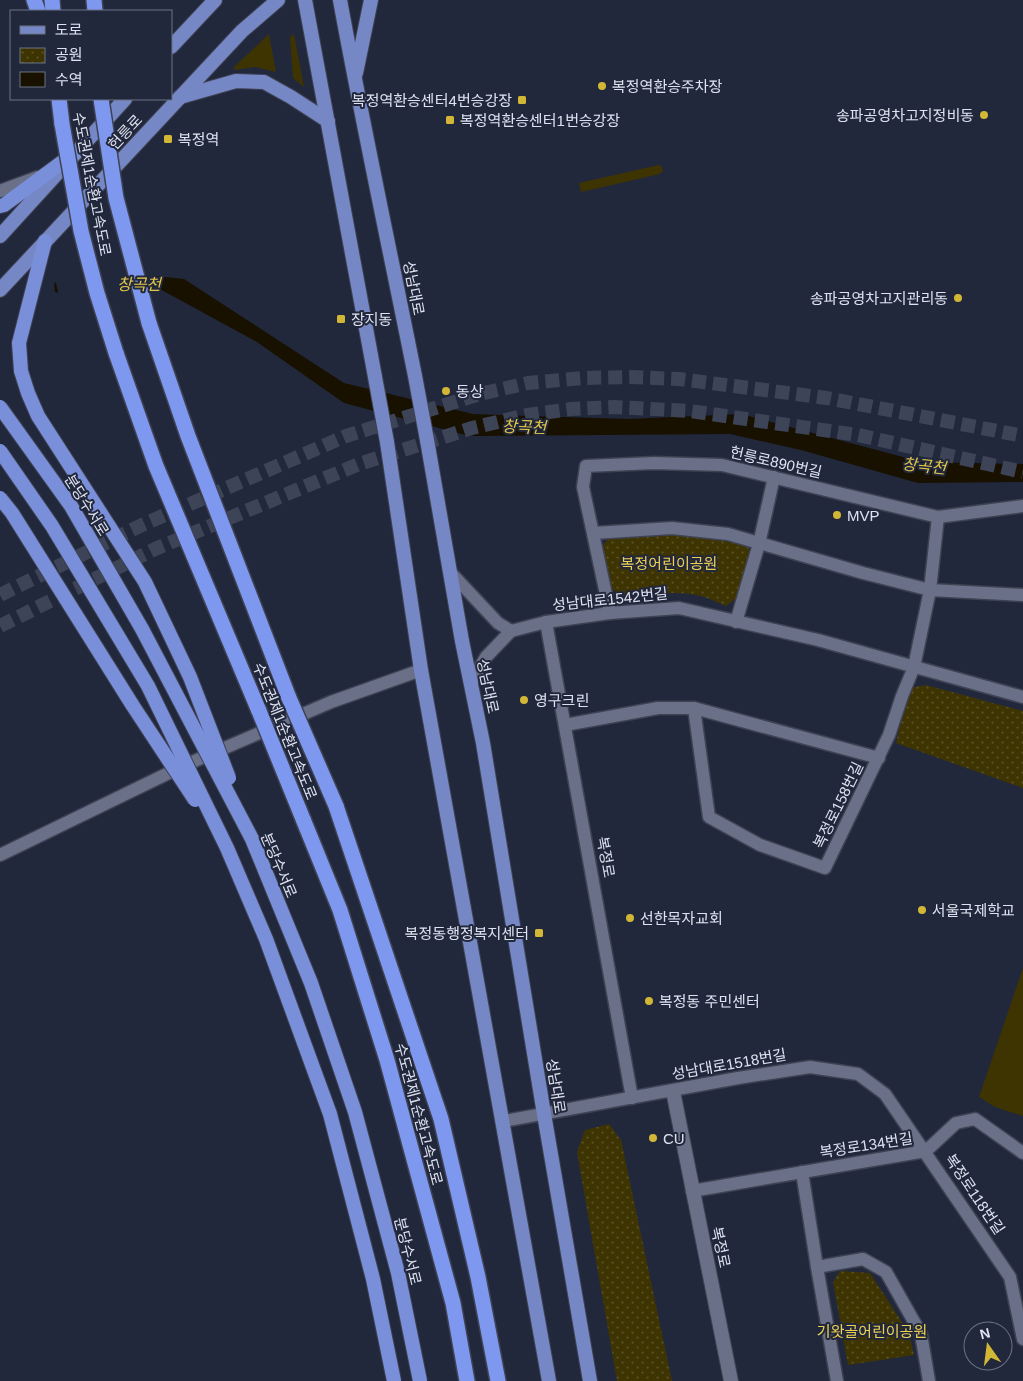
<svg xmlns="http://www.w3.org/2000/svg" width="1023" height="1381" viewBox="0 0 1023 1381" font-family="Helvetica,'Noto Sans KR',sans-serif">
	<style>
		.grass { fill: #3e3402 }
		.park { fill: url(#park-dots) }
		.water { fill: #181100 }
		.pier { fill: #22283c }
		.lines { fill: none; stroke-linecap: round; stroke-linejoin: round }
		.primary-tunnel { stroke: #3e4457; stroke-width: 14; stroke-dasharray: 14 7; stroke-linecap: butt }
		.minor-casing { stroke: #3e4253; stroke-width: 15 }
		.tertiary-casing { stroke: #3e4253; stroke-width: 16 }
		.primary-casing { stroke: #3e4253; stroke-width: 16 }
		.trunk-casing { stroke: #3e4253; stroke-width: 16 }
		.motorway-casing { stroke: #3e4253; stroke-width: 18 }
		.minor { stroke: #697088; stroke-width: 12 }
		.tertiary { stroke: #697088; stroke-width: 14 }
		.primary { stroke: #7687c6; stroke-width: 14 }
		.trunk { stroke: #7a8fda; stroke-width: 14 }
		.motorway { stroke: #7e97ef; stroke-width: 15 }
		.primary-bridge-casing { stroke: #3e4253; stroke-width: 16; stroke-linecap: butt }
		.trunk-bridge-casing { stroke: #3e4253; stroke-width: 16; stroke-linecap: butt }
		.motorway-bridge-casing { stroke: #3e4253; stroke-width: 18; stroke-linecap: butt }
		.primary-bridge { stroke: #7687c6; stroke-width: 14 }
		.trunk-bridge { stroke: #7a8fda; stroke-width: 14 }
		.motorway-bridge { stroke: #7e97ef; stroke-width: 15 }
		.poi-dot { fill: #d2b736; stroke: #22283c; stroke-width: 2 }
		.labels { text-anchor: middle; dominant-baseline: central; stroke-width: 4; stroke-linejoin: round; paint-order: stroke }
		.poi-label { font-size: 15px; fill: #dee2f0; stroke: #22283c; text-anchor: start }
		.street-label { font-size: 15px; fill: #dee2f0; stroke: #22283c }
		.park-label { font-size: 15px; fill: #ecd154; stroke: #22283c }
		.water-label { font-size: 16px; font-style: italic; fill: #e3c74a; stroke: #22283c }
	</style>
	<defs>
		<pattern id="park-dots" width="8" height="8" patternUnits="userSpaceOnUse" patternTransform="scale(1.25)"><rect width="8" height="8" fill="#3e3402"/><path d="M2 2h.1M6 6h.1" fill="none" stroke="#595127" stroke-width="1.8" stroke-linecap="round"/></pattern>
	</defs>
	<rect width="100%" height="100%" fill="#22283c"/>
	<g class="grass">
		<path d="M269,34L276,72L255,67L234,70V67Z"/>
		<path d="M294,34L304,87L293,78L290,37Z"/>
		<path d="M659,165L661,166L663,171L660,174L581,192L579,183Z"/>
		<path d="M1023,968V1116L995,1107L979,1097Z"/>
	</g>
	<g class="park">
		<path d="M671,531L746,543L753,557L739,596L726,606C719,603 711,599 704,597C679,590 650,594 624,597L612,589L602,546L610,537Z"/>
		<path d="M926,685L1023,711V788L896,743L909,688Z"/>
		<path d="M609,1124L621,1140L672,1381H617L577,1152L585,1130Z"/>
		<path d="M840,1271L870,1273L909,1333L914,1355L848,1365L833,1282Z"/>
	</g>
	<path class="water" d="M71,267L184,279L344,383L473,414L628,419L741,414L922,462L1023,464V482L918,483L801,450L730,434L469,436L344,403L257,342L158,288L66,294L55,292L54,284Z"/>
	<path class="pier" d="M71,265L152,273L156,290L66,297L59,296L55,279Z"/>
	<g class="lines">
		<g class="primary-tunnel">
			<path d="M0,595L142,525L346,436L480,394L528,383L582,378L630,377L679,379L827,398L1023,436"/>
			<path d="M0,626L155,549L359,464L472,428L527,415L571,409L615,407L690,411L858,435L1023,472"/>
		</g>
		<defs>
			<g id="minor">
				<path d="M0,191L38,177"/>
				<path d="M594,533L672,528L728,534L863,573L930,590L1023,595"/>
				<path d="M452,574L498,623L511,631"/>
				<path d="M610,613L583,487L586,466L654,463L722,465L938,517L1023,506"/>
				<path d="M546,622L632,1098"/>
				<path d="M736,622L759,544L774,477"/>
				<path d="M471,683L486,657L511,631L546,622L610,613L679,608L818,640L1023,697"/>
				<path d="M694,708L709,817L760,845L825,868L889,735L902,696L914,667L930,590L938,517"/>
				<path d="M565,725L658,708H694L879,758"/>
				<path d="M0,855L183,766L331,702L421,670"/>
				<path d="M504,1121L738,1078L810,1067L858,1074L885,1094L1010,1277L1023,1339"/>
				<path d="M802,1172L817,1267L837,1381"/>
				<path d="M692,1191L926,1151L956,1123L975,1119L1023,1153"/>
				<path d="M817,1267L863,1259L886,1272L921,1334L929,1381"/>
			</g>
			<path id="tertiary" d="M673,1091L731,1381"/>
			<g id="primary">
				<path d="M305,0L375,377"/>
				<path d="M340,0C363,126 390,251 415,376"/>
				<path d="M171,47L215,0"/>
				<path d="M356,73L371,0"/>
				<path d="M180,97L236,81L264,82L291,97L328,121"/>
				<path d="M0,236L125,99"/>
				<path d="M0,290L242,31L278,0"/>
				<path d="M427,440L462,641L483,743L544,1114L590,1381"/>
				<path d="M387,442L421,670L549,1381"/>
			</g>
			<g id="trunk">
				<path d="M0,206L4,205L80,149"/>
				<path d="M21,371L19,343L45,241"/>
			</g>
			<g id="motorway">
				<path d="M34,0L38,11"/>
				<path d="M52,0L53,11"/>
				<path d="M94,0L95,11"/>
				<path d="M59,99L62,124"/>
				<path d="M149,323L188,436L289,698"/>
				<path d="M116,353L156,466L259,711"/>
				<path d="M336,806L441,1119L478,1277L498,1381"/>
				<path d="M303,819L340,910L387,1060L453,1303L467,1381"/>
			</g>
		</defs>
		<use href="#minor" class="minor-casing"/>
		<use href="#tertiary" class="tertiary-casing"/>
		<use href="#primary" class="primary-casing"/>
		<use href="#trunk" class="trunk-casing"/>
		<use href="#motorway" class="motorway-casing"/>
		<use href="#minor" class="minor"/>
		<use href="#tertiary" class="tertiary"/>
		<use href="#primary" class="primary"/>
		<use href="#trunk" class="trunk"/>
		<use href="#motorway" class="motorway"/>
		<defs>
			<g id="primary-bridge">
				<path d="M415,376L427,440"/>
				<path d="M375,377L387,442"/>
			</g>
			<g id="trunk-bridge">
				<path d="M21,371L28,393L38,416L145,582L190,677L229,778"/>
				<path d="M0,407L71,506L142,629L252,839L311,983L355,1112L398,1273L420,1381"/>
				<path d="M0,451L52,526L148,686L227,848L266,939L330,1114L373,1279L394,1381"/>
				<path d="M0,498L12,513L133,706L195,800"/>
			</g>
			<g id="motorway-bridge">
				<path d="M101,99L116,198L149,323"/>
				<path d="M62,124L81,231L97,293L116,353"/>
				<path d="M289,698L336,806"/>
				<path d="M259,711L303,819"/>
			</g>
		</defs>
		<use href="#primary-bridge" class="primary-bridge-casing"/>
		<use href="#trunk-bridge" class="trunk-bridge-casing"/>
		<use href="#motorway-bridge" class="motorway-bridge-casing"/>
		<use href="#primary-bridge" class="primary-bridge"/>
		<use href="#trunk-bridge" class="trunk-bridge"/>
		<use href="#motorway-bridge" class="motorway-bridge"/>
	</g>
	<g class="poi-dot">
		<circle cx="602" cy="86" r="5"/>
		<rect x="517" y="95" width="10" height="10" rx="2.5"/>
		<circle cx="984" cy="115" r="5"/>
		<rect x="445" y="115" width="10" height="10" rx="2.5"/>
		<rect x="163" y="134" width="10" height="10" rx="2.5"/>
		<circle cx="958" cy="298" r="5"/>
		<rect x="336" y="314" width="10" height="10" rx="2.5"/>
		<circle cx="446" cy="391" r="5"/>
		<circle cx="837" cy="515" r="5"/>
		<circle cx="524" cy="700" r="5"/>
		<circle cx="922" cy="910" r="5"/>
		<circle cx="630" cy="918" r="5"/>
		<rect x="534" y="928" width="10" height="10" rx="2.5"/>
		<circle cx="649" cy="1001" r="5"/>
		<circle cx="653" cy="1138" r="5"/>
	</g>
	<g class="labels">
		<g class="poi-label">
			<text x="612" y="86">복정역환승주차장</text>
			<text x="512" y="100" text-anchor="end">복정역환승센터4번승강장</text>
			<text x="974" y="115" text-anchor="end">송파공영차고지정비동</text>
			<text x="460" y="120">복정역환승센터1번승강장</text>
			<text x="178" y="139">복정역</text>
			<text x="948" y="298" text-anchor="end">송파공영차고지관리동</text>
			<text x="351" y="319">장지동</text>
			<text x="456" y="391">동상</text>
			<text x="847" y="515">MVP</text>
			<text x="534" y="700">영구크린</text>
			<text x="932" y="910">서울국제학교</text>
			<text x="640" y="918">선한목자교회</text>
			<text x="529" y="933" text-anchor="end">복정동행정복지센터</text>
			<text x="659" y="1001">복정동 주민센터</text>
			<text x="663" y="1138">CU</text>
		</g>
		<g class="street-label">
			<text transform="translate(125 132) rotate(-47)">헌릉로</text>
			<text transform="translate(92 184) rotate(79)">수도권제1순환고속도로</text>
			<text transform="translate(414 288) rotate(79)">성남대로</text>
			<text transform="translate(776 462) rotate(13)">헌릉로890번길</text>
			<text transform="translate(87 505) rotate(58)">분당수서로</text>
			<text transform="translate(610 599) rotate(-6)">성남대로1542번길</text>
			<text transform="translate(488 686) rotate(78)">성남대로</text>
			<text transform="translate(285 731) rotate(68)">수도권제1순환고속도로</text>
			<text transform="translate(838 805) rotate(-64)">복정로158번길</text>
			<text transform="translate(606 857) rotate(80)">복정로</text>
			<text transform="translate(279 865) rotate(67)">분당수서로</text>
			<text transform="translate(729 1064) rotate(-10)">성남대로1518번길</text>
			<text transform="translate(556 1086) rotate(81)">성남대로</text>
			<text transform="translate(419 1114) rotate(75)">수도권제1순환고속도로</text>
			<text transform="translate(866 1145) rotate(-9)">복정로134번길</text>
			<text transform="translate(975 1194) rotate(56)">복정로118번길</text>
			<text transform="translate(721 1247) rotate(78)">복정로</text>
			<text transform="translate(408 1251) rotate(76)">분당수서로</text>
		</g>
		<g class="park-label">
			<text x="669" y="563">복정어린이공원</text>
			<text x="872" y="1331">기왓골어린이공원</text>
		</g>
		<g class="water-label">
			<text x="139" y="284">창곡천</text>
			<text transform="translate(524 427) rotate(2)">창곡천</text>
			<text transform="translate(924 466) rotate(6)">창곡천</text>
		</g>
	</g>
	<rect x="10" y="10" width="162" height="90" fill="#22283c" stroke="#6d7284"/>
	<rect x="20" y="26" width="25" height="8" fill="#7687c6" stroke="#6d7284"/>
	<text x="55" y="35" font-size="15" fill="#dee2f0">도로</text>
	<rect x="20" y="48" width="25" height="15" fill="url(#park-dots)" stroke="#6d7284"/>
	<text x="55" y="60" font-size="15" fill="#dee2f0">공원</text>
	<rect x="20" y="72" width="25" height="15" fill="#181100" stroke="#6d7284"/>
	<text x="55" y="85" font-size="15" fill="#dee2f0">수역</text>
	<g transform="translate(988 1346) rotate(346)"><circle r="24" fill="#22283c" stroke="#6d7284"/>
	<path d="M0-4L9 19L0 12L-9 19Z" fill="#d2b736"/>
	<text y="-8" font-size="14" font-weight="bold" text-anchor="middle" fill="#dee2f0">N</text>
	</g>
</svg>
